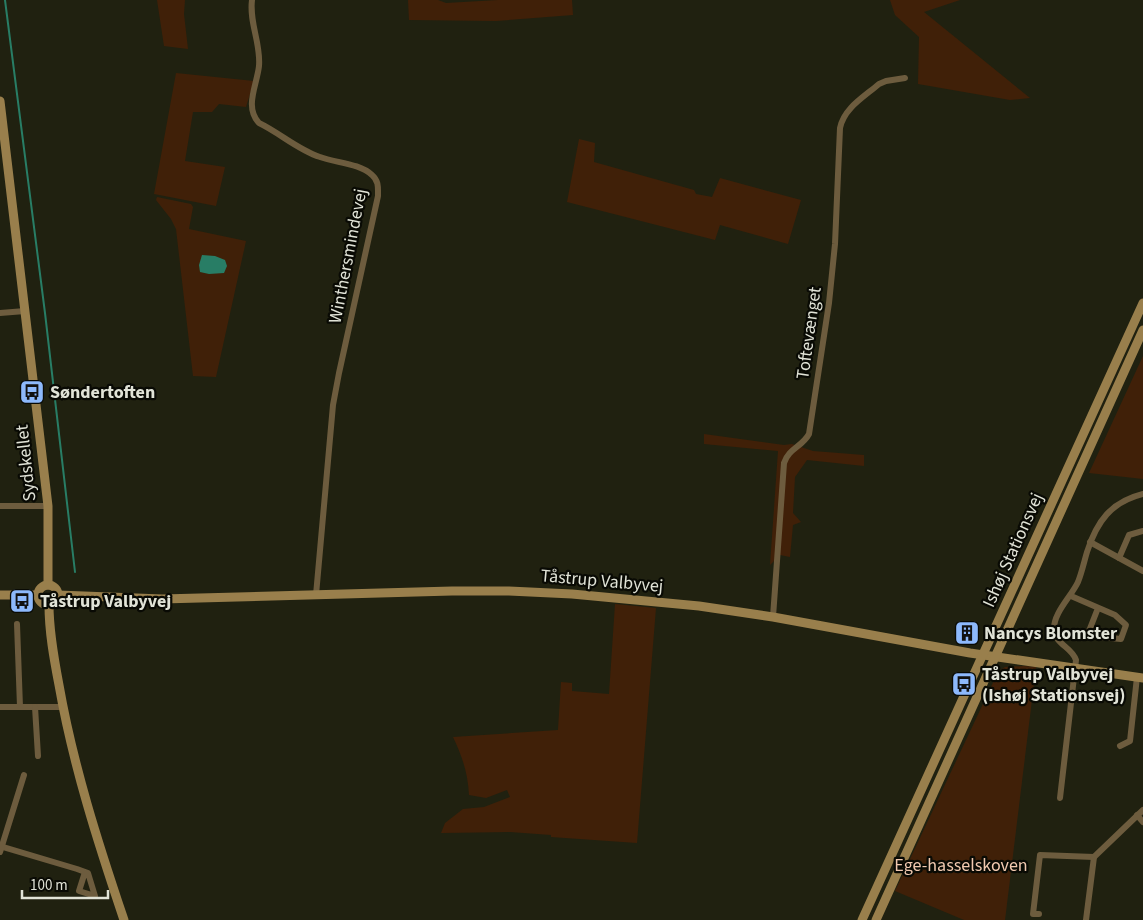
<svg xmlns="http://www.w3.org/2000/svg" width="1143" height="920" viewBox="0 0 1143 920" font-family="'Source Sans 3',sans-serif">
	<style>
		.green { fill: #402008 }
		.water { fill: #287d65 }
		.lines { fill: none; stroke-linecap: round; stroke-linejoin: round }
		.stream { stroke: #287d65; stroke-width: 2 }
		.street { stroke: #6d5c3e; stroke-width: 6 }
		.secondary { stroke: #997f4c; stroke-width: 9 }
		.labels { text-anchor: middle; dominant-baseline: central; stroke-width: 4.5; stroke-linejoin: round; paint-order: stroke }
		.street-label { font-size: 18px; fill: #e1e3d7; stroke: #090a04 }
		.poi-label { font-size: 18px; font-weight: bold; fill: #e1e3d7; stroke: #090a04; text-anchor: start }
		.park-label { font-size: 18px; fill: #f1c9b0; stroke: #090a04 }
	</style>
	<rect width="100%" height="100%" fill="#202110"/>
	<g class="green">
		<path d="M157,0H185L184,14L188,49L164,46Z"/>
		<path d="M408,0H438L446,3L498,0H572L573,15L496,21L409,20Z"/>
		<path d="M890,0H960L924,12L1030,98L1010,100L918,84L919,37L895,15Z"/>
		<path d="M176,73L254,81L246,107L219,104L212,112H193L185,161L225,167L216,206L154,194Z"/>
		<path d="M579,139L595,143L594,162L694,190L696,194L712,197L720,178L801,200L788,244L720,225L715,240L567,202Z"/>
		<path d="M157,197L191,204L193,207L189,229L246,241L216,377L193,376L176,229L171,219L156,200Z"/>
		<path d="M1143,356V479L1089,473Z"/>
		<path d="M704,434L784,445L792,444L813,451L864,455V466L807,460L795,477L793,513L801,522L793,525L790,557L780,555L770,565L778,451L704,444Z"/>
		<path d="M615,604L656,608L637,843L551,837V835L510,832L441,833L445,823L463,809L484,807L510,797L507,790L486,798L469,795C468,773 462,756 453,737L558,730L561,682L572,683V691L609,694Z"/>
		<path d="M1024,666L1036,667L1005,920H964L895,891L998,672L1005,667Z"/>
	</g>
	<path class="water" d="M202,255L215,256L225,260L227,266L224,273L209,274L200,272L199,265Z"/>
	<g class="lines">
		<path class="stream" d="M5,0L45,313L75,572"/>
		<g class="street">
			<path d="M252,0C249,23 261,43 259,66C257,85 244,107 259,123C280,133 298,150 320,157C336,163 359,163 372,175C379,181 378,188 378,196L339,373L333,405L316,595"/>
			<path d="M0,313L25,311"/>
			<path d="M0,506H48"/>
			<path d="M1090,542L1143,571"/>
			<path d="M1119,558L1129,535L1143,531"/>
			<path d="M1071,596L1115,615L1126,625L1121,639L1099,637L1089,631L1098,608"/>
			<path d="M773,617L784,463C789,448 802,447 809,434L829,303L835,244L840,128C844,108 864,97 879,84L886,81L905,78"/>
			<path d="M17,624L20,707"/>
			<path d="M0,707H63"/>
			<path d="M35,707L38,756"/>
			<path d="M1120,746L1130,741L1137,677"/>
			<path d="M1060,798L1076,660C1072,647 1056,645 1054,630C1053,613 1071,597 1078,582C1082,572 1084,562 1087,552C1097,521 1111,502 1143,494"/>
			<path d="M1137,815L1143,822"/>
			<path d="M0,846L77,869L88,873L95,896L79,891L85,872"/>
			<path d="M0,852L24,775"/>
			<path d="M1039,914H1033L1040,855L1094,857L1143,810"/>
			<path d="M1086,920L1094,857"/>
		</g>
		<g class="secondary">
			<path d="M0,101L48,506V585"/>
			<circle cx="48" cy="595" r="10"/>
			<path d="M0,595H37"/>
			<path d="M58,595L162,599L452,591H509L572,594L699,606L773,617L970,653L1143,678"/>
			<path d="M49,605C49,632 54,659 59,685C73,765 98,843 124,920"/>
			<path d="M862,920L1143,303"/>
			<path d="M876,920L1143,330"/>
		</g>
	</g>
	<defs>
		<symbol id="bus-square" viewBox="-11 -11 22 22"><rect x="-9" y="-9" width="18" height="18" rx="4" fill="#8db9fc" stroke="#090a04"/><path d="M-5-6H5V4H4V6H2V4H-2V6H-4V4H-5ZM-3.5-4V0h7V-4ZM-3.5 1.2v1.5H-2V1.2ZM2 1.2v1.5H3.5V1.2Z" fill="#111"/></symbol>
		<symbol id="building-square" viewBox="-11 -11 22 22"><rect x="-9" y="-9" width="18" height="18" rx="4" fill="#8db9fc" stroke="#090a04"/><path d="M-4-6H4V6H1V3H-1V6H-4ZM-2.5-4.3h1.7v1.8h-1.7ZM.8-4.3h1.7v1.8H.8ZM-2.5-1h1.7V.8h-1.7ZM.8-1h1.7V.8H.8Z" fill="#111"/></symbol>
	</defs>
	<g fill-rule="evenodd">
		<use href="#bus-square" x="18" y="378" width="28" height="28"/>
		<use href="#bus-square" x="8" y="587" width="28" height="28"/>
		<use href="#building-square" x="953" y="619" width="28" height="28"/>
		<use href="#bus-square" x="950" y="670" width="28" height="28"/>
	</g>
	<g class="labels">
		<g class="street-label">
			<text transform="translate(348 256) rotate(-79)">Winthersmindevej</text>
			<text transform="translate(809 333) rotate(-82)">Toftevænget</text>
			<text transform="translate(26 463) rotate(-96)">Sydskellet</text>
			<text transform="translate(1013 550) rotate(-66)">Ishøj Stationsvej</text>
			<text transform="translate(602 581) rotate(5)">Tåstrup Valbyvej</text>
		</g>
		<g class="poi-label">
			<text x="50" y="392">Søndertoften</text>
			<text x="40" y="601">Tåstrup Valbyvej</text>
			<text x="984" y="633">Nancys Blomster</text>
			<text x="982" y="674">Tåstrup Valbyvej<tspan x="982" dy="21">(Ishøj Stationsvej)</tspan></text>
		</g>
		<g class="park-label">
			<text x="961" y="865">Ege-hasselskoven</text>
		</g>
	</g>
	<path d="M22 890v8h86v-8" fill="none" stroke="#e1e3d7" stroke-width="2.5"/>
	<text x="30" y="890" font-size="15" fill="#e1e3d7" stroke="#090a04" stroke-width="4" paint-order="stroke">100 m</text>
</svg>
